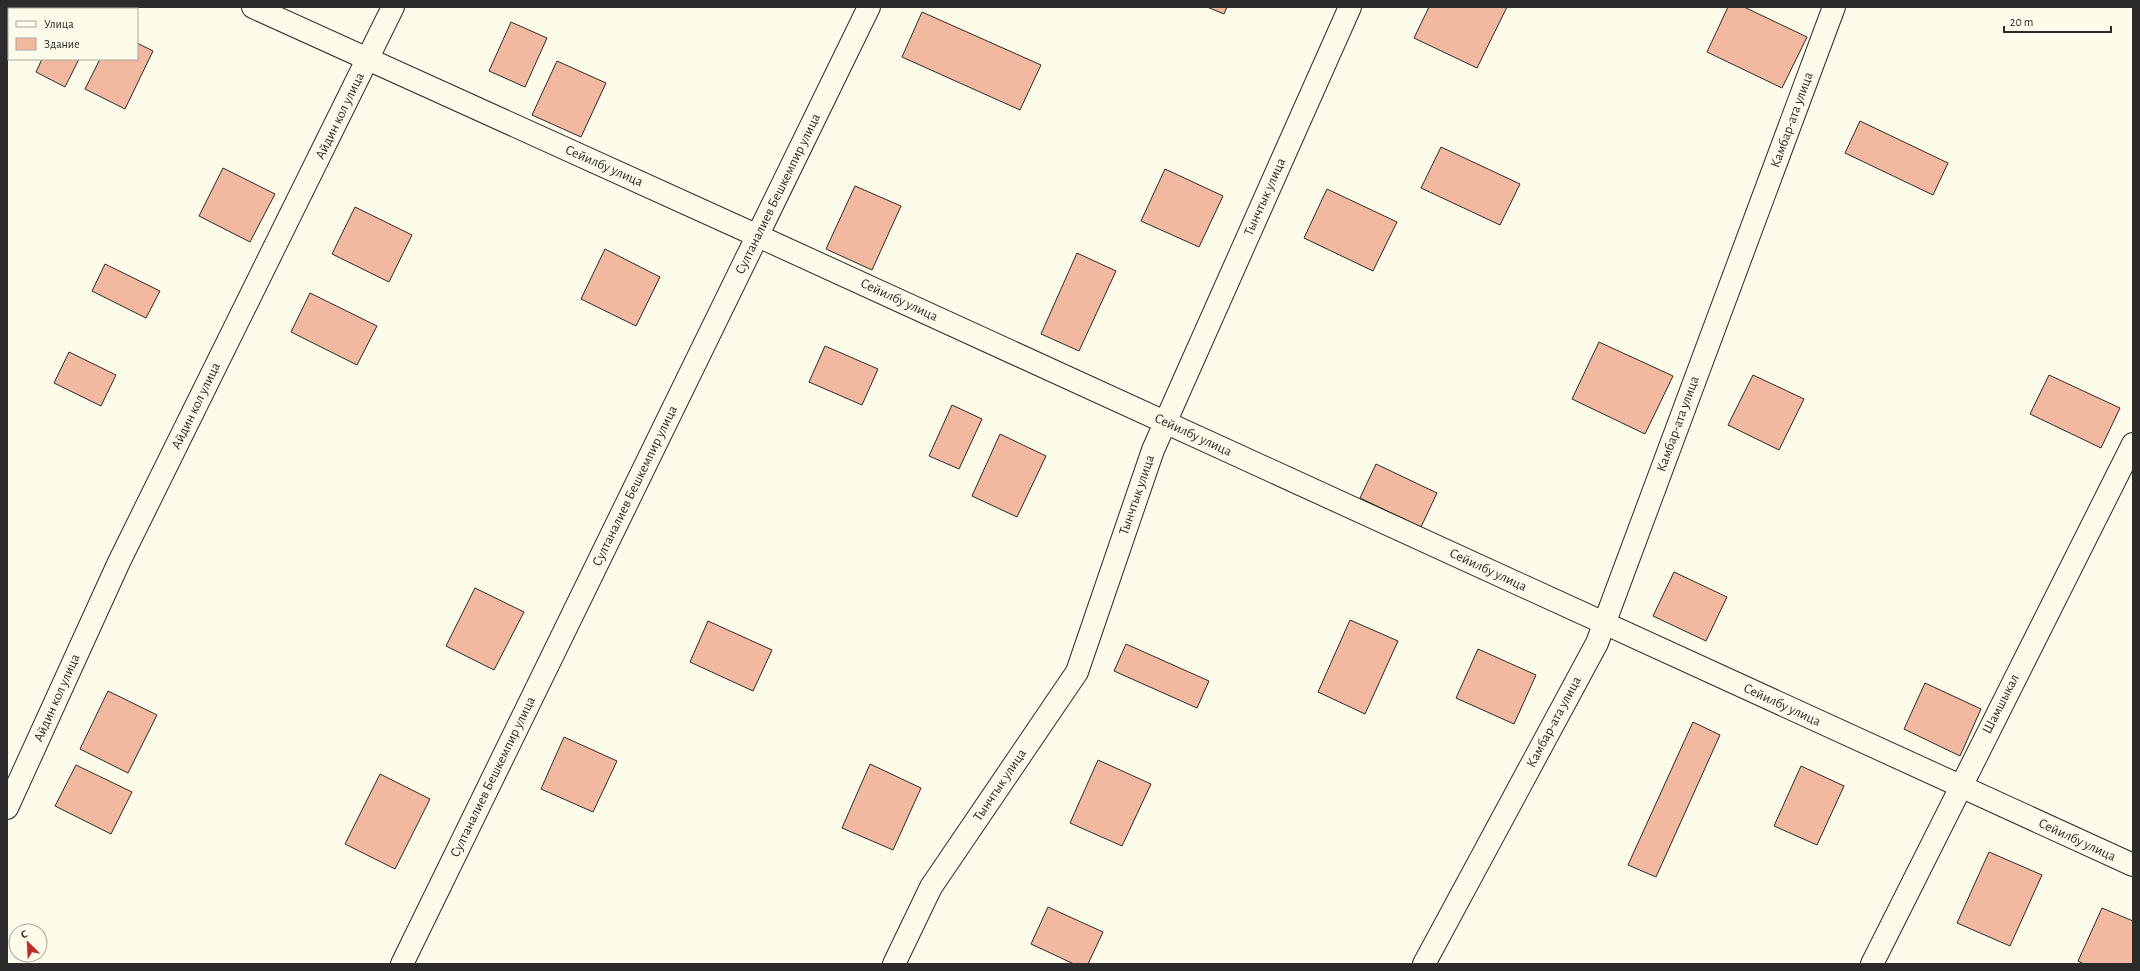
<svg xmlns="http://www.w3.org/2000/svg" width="2140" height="971" viewBox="0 0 2140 971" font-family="'Alegreya Sans',sans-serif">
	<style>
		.building { fill: #f2b8a0; stroke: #2b2b2b }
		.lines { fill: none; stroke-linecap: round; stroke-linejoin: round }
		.minor-casing { stroke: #2b2b2b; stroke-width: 24 }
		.minor { stroke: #fdfbea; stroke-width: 22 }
		.labels { text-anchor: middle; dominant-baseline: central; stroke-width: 3; stroke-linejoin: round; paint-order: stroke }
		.street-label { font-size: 14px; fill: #2b2b2b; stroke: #fdfbea }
	</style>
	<rect width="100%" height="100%" fill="#fdfbea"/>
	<g class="building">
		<path d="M1207,7H1227L1224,14Z"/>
		<path d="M1429,7H1507L1477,68L1414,38Z"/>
		<path d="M1728,7H1744L1807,37L1782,88L1707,52Z"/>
		<path d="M922,12L1041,65L1020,110L902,57Z"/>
		<path d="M511,22L547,38L525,87L489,71Z"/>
		<path d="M137,43L153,51L125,109L85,89L100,59H137Z"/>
		<path d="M42,59H79L65,87L36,72Z"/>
		<path d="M557,61L606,83L581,137L532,115Z"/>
		<path d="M1860,121L1948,163L1933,195L1845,153Z"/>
		<path d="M1441,147L1520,184L1500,225L1421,188Z"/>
		<path d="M223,168L275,194L250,242L199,216Z"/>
		<path d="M1165,169L1223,196L1199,247L1141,221Z"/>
		<path d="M855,186L901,206L872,270L826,249Z"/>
		<path d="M1327,189L1397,222L1373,271L1304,238Z"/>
		<path d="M355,207L412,235L389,282L332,254Z"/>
		<path d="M605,249L660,277L636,326L581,299Z"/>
		<path d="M1077,253L1116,271L1079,351L1041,334Z"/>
		<path d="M105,264L160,291L146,318L92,291Z"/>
		<path d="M310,293L377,326L357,365L291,332Z"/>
		<path d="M1599,342L1673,376L1645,434L1572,399Z"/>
		<path d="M825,346L878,369L862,405L809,382Z"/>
		<path d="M69,352L116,375L101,406L54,383Z"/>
		<path d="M1753,375L1804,399L1779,450L1728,425Z"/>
		<path d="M2049,375L2120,408L2101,448L2030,414Z"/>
		<path d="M952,405L982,419L959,469L929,456Z"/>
		<path d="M1000,434L1046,456L1017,517L972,496Z"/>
		<path d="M1376,464L1437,493L1421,527L1360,498Z"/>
		<path d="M1674,572L1727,597L1706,641L1653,616Z"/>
		<path d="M475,588L524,612L494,670L446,646Z"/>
		<path d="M1350,620L1398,641L1365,714L1318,692Z"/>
		<path d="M708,621L772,650L753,691L690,662Z"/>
		<path d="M1126,644L1209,681L1197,708L1114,671Z"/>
		<path d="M1478,649L1536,675L1514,724L1456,698Z"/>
		<path d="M1925,683L1981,709L1960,756L1904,729Z"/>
		<path d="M108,691L157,715L128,773L80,749Z"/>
		<path d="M1693,722L1720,735L1656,877L1628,865Z"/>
		<path d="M564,737L617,761L593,812L541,789Z"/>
		<path d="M1098,760L1151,784L1122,846L1070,823Z"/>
		<path d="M870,764L921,788L893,850L842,828Z"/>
		<path d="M76,765L132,792L111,834L55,806Z"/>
		<path d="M1801,766L1844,786L1817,845L1774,826Z"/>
		<path d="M380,774L430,799L395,869L345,844Z"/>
		<path d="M1989,852L2042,875L2010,946L1957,923Z"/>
		<path d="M1048,907L1103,932L1088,964H1074L1031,944Z"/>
		<path d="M2102,908L2133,921V964H2084L2078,961Z"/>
	</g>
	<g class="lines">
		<defs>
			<g id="minor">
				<path d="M253,7L758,236L2133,865"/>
				<path d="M7,808L119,562L393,7"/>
				<path d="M402,964L869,7"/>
				<path d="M894,964L931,887L1077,672L1153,450L1350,7"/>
				<path d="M1424,964L1597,643L1834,7"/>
				<path d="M1872,964L2133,444"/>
			</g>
		</defs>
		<use href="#minor" class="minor-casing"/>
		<use href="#minor" class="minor"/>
	</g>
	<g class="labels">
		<g class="street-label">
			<text transform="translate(340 116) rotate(-64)">Айдин кол улица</text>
			<text transform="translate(1792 120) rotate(-70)">Камбар-ата улица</text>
			<text transform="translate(604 166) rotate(24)">Сейилбу улица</text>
			<text transform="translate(778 194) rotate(-64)">Султаналиев Бешкемпир улица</text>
			<text transform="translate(1265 197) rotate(-66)">Тынчтык улица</text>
			<text transform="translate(899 300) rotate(25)">Сейилбу улица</text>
			<text transform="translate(196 406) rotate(-64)">Айдин кол улица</text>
			<text transform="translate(1678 424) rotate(-70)">Камбар-ата улица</text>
			<text transform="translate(1193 435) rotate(25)">Сейилбу улица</text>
			<text transform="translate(635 486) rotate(-64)">Султаналиев Бешкемпир улица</text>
			<text transform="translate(1137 495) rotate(-71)">Тынчтык улица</text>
			<text transform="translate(1488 570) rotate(25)">Сейилбу улица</text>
			<text transform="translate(57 698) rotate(-66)">Айдин кол улица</text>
			<text transform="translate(2001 704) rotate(-63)">Шамшыкал</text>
			<text transform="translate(1782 705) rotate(25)">Сейилбу улица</text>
			<text transform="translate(1554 722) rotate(-62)">Камбар-ата улица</text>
			<text transform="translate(493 777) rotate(-64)">Султаналиев Бешкемпир улица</text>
			<text transform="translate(1000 785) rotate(-56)">Тынчтык улица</text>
			<text transform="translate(2077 840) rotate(25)">Сейилбу улица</text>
		</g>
	</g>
	<rect width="2140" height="971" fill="none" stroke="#2b2b2b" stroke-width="16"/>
	<rect x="8" y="8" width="130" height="52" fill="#fdfbea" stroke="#a9a89e"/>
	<rect x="16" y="21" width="20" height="6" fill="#fdfbea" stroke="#a9a89e"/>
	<text x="44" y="28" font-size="12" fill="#2b2b2b">Улица</text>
	<rect x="16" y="38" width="20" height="12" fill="#f2b8a0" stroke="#a9a89e"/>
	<text x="44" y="48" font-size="12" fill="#2b2b2b">Здание</text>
	<g transform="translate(28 943) rotate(336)"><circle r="19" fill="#fdfbea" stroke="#a9a89e"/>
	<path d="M0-3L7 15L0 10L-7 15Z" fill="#c62828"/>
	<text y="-6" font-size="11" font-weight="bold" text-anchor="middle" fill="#2b2b2b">С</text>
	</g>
	<path d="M2004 26v6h107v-6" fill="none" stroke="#2b2b2b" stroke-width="2"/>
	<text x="2010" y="26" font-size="12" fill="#2b2b2b" stroke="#fdfbea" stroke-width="3" paint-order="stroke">20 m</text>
</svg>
